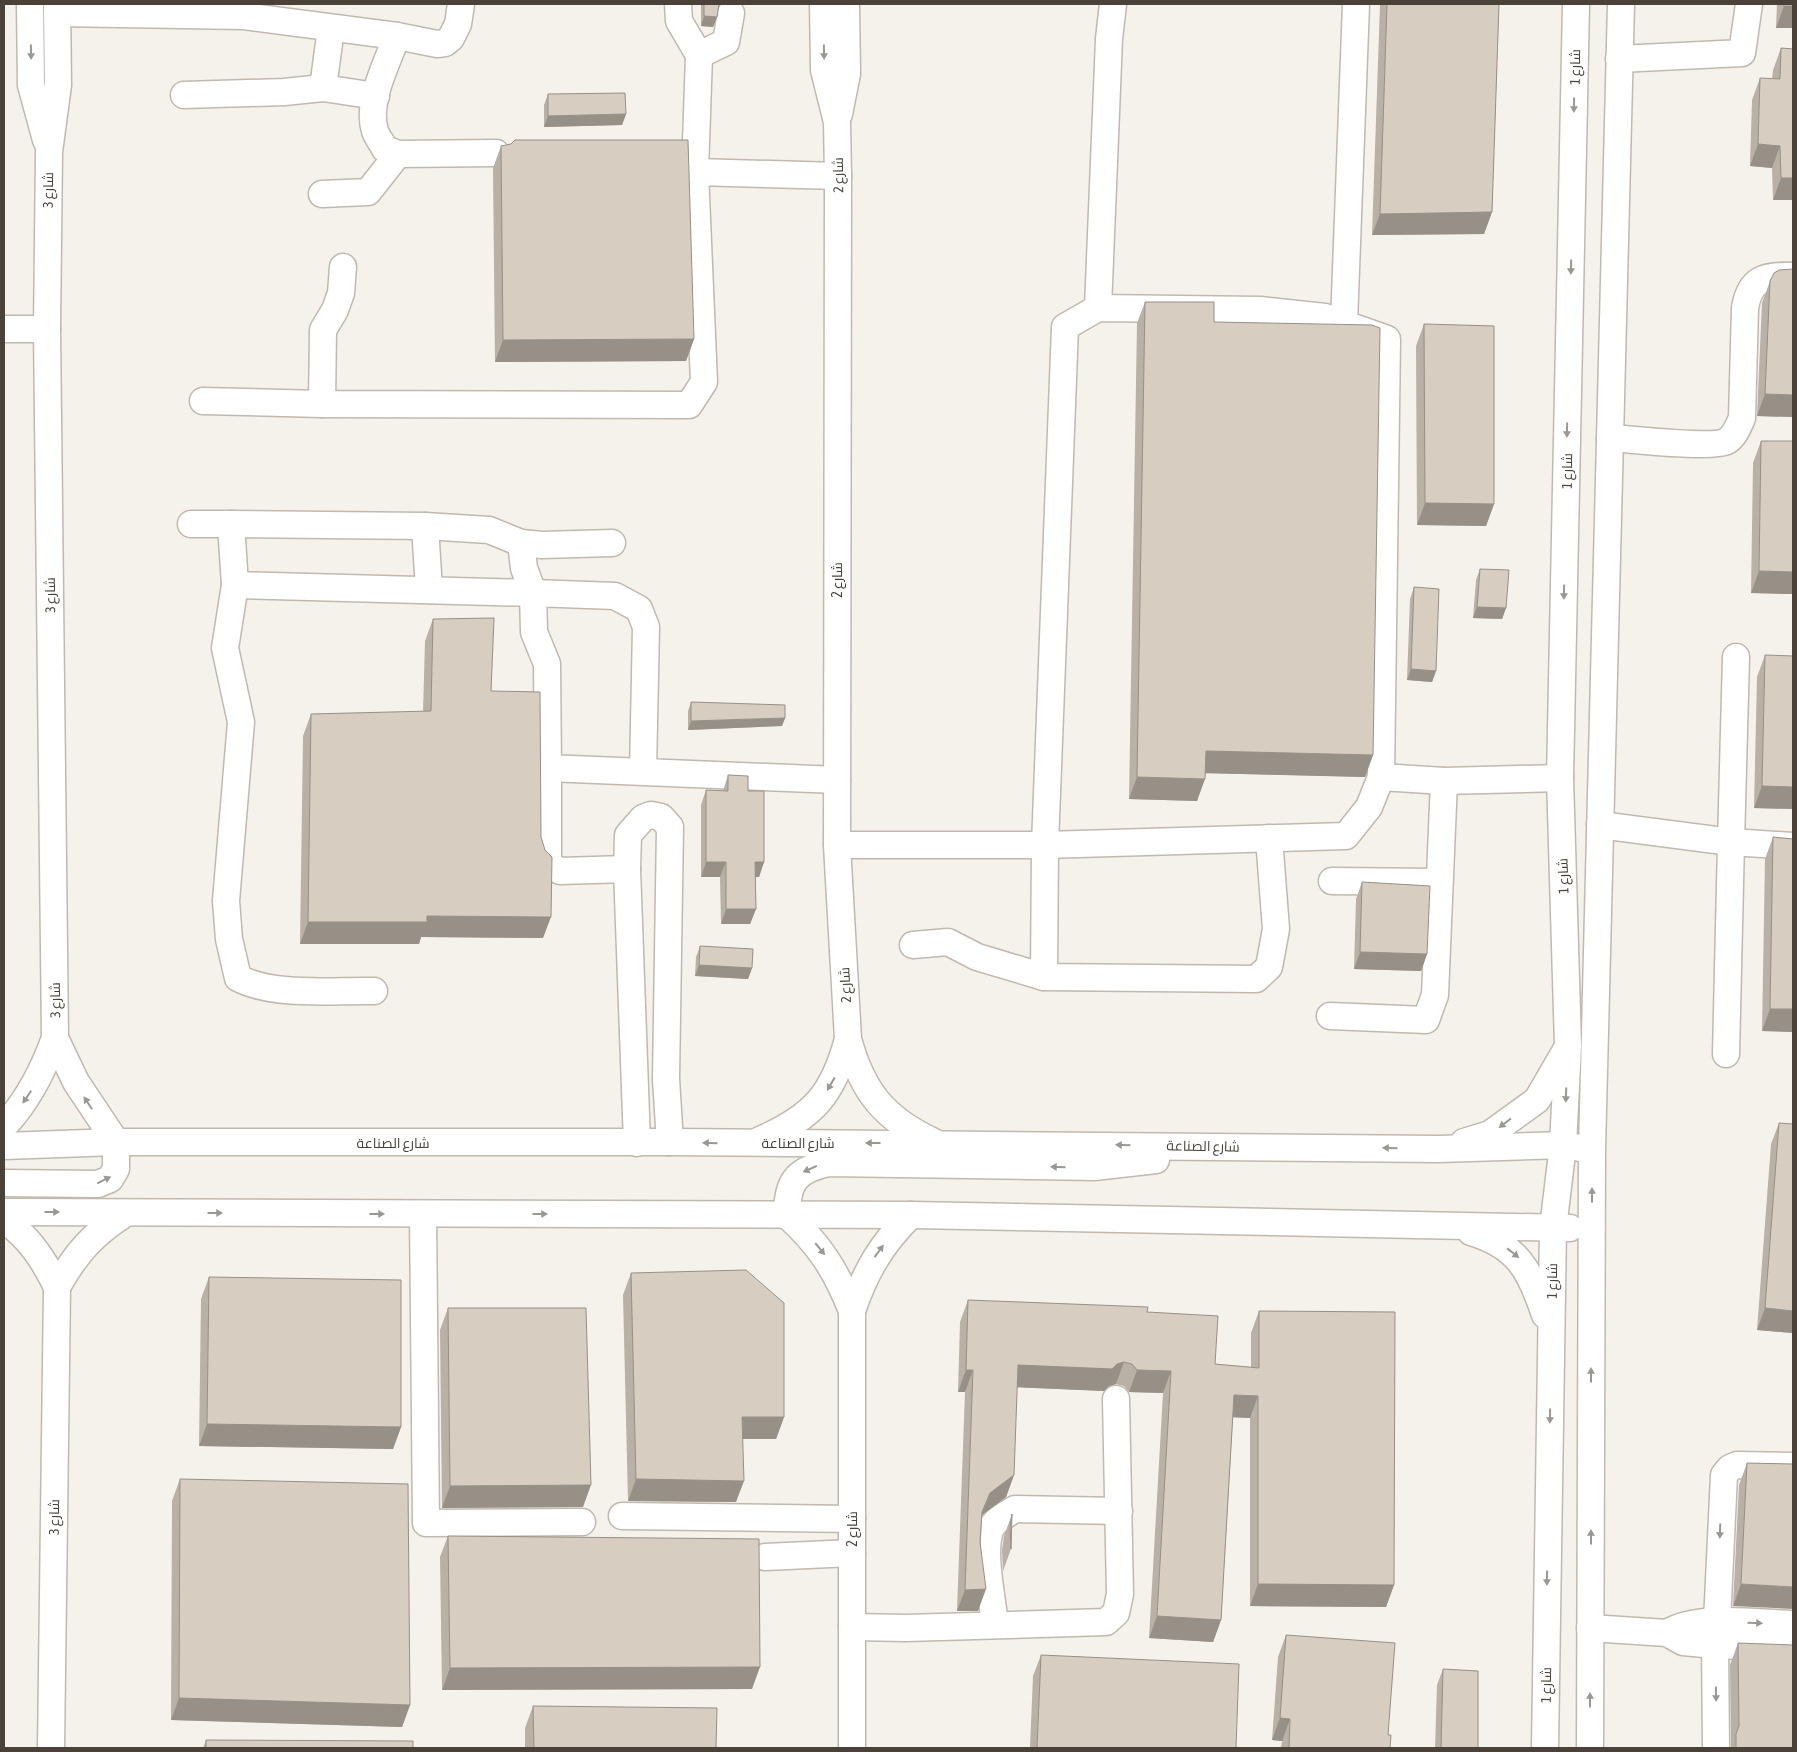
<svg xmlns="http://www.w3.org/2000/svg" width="1797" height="1752" viewBox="0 0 1797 1752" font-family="'Asap Condensed',Cairo,sans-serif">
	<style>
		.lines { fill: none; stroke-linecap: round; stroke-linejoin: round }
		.minor-casing { stroke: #c1b9ae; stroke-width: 29 }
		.minor { stroke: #fff; stroke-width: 26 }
		.wall { fill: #b9b0a6 }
		.shaded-wall { fill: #969087 }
		.building { fill: #d7cdc1; stroke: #969087 }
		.oneway { fill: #9b9792 }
		.labels { text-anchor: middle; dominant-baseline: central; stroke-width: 4; stroke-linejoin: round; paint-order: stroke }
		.street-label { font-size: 14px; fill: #4a4239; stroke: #fff }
	</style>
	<rect width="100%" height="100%" fill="#f5f2ec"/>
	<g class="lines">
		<defs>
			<g id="minor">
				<path d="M30,4L31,85L46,140"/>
				<path d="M678,4L679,21L699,55L695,172"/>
				<path d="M823,4L824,70L837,122L838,176L837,845L848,1039C862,1091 884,1119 934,1142"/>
				<path d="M57,13L244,16L397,36L437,44L445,43L451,38L458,24L461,4"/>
				<path d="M397,36C387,63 366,102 375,131C377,137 382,143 385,149L398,154L496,153"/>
				<path d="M699,55L726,42L731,13"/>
				<path d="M1619,59L1742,53L1749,4"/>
				<path d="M323,88L331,28"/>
				<path d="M184,95L284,92L323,88L376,96"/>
				<path d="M839,114L847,74L846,4"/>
				<path d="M322,194L368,192L398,154"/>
				<path d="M343,267L341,293L335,310L323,330L322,404L689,405L704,382L695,172L838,176"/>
				<path d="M1098,308L1109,39L1113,4"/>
				<path d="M1344,323L1356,4"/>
				<path d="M4,329H47"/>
				<path d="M203,401L322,404"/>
				<path d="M1610,438C1630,439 1713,449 1727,441C1735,436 1738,427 1742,418L1745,308C1750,278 1765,275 1793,276"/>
				<path d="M191,524H231L235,585L533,593L524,568L521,543"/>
				<path d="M231,524L425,526L489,530L521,543L542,545L612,543"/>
				<path d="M425,526L429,590"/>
				<path d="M235,585L225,648L241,722L226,901L229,939L238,978C275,997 332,990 374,991"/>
				<path d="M548,768V859L551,866L560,871L627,869L637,1143"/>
				<path d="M643,772L646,627L639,609L615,596L533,593L534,632L547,664L548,768L837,780"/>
				<path d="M1600,825L1731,842L1736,657"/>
				<path d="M1269,838L1276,929L1269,967L1256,979L1044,977L1045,845L1065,327L1098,308L1260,310L1325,317L1387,339L1381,777"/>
				<path d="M837,845H1045L1346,836L1369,807L1381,777L1444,781L1560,778"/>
				<path d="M627,869L628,835L643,818L651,815L661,817L670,827L666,1079L670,1142"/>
				<path d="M1332,881L1439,882"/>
				<path d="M913,945L948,942L977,957L1044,977"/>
				<path d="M1330,1016L1426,1020L1435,995L1444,781"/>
				<path d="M1726,1054L1731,842L1793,846"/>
				<path d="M4,1126C28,1101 43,1071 55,1038L47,329L49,152L58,85L57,4"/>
				<path d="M760,1140C813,1117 833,1095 848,1039"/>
				<path d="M1464,1142L1490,1134L1537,1100L1566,1050"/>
				<path d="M4,1146L116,1142H670L1439,1149L1563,1145L1580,1148"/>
				<path d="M4,1183L98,1184L110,1179L116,1169V1142L76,1082L55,1038"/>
				<path d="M4,1212L911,1215L1570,1228"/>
				<path d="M423,1214L426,1523L582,1522"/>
				<path d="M4,1220C29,1237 44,1260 57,1287L51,1748"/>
				<path d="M1471,1232C1518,1246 1530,1270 1545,1315"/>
				<path d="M57,1287C76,1253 93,1234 126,1213"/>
				<path d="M852,1311C836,1270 819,1244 787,1215C787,1182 796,1170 828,1163L1094,1167L1156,1160"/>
				<path d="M622,1516L852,1519"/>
				<path d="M765,1557L852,1553"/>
				<path d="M1717,1622L1724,1475L1730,1468L1737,1465L1793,1466"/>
				<path d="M995,1625C993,1600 981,1551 991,1528C995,1520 1007,1514 1015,1509L1119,1511"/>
				<path d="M852,1627L906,1628L1106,1622L1116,1613L1120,1594L1116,1399"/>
				<path d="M1590,1628L1667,1633L1683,1642L1715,1645L1793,1648"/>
				<path d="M1667,1633C1699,1614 1756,1623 1793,1624"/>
				<path d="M1715,1645L1716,1748"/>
				<path d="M852,1748V1311C865,1272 882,1243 911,1215"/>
				<path d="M1545,1748L1553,1228L1563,1145L1568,1046L1560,778L1576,4"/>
				<path d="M1590,1748L1592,1150L1621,4"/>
			</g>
		</defs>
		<use href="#minor" class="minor-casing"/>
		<use href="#minor" class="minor"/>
	</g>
	<g class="wall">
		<path d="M701,4H721L719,7L717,17L713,27L701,26Z"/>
		<path d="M1380,4H1499L1492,212L1484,234L1372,235Z"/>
		<path d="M1777,4H1793V28H1776Z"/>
		<path d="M1781,48L1793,49V200H1773L1772,168L1750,166L1752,100L1760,78L1772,79L1773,70Z"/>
		<path d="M548,94L626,114L622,125L544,127V105Z"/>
		<path d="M501,146L694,339L686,361L495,362L493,168Z"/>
		<path d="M1793,269V417L1757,416L1762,303L1770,281Z"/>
		<path d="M1145,302L1214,322L1373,755L1365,777L1206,773L1197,801L1129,799L1137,323Z"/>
		<path d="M1424,324L1494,504L1486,526L1417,525L1416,346Z"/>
		<path d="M1761,441H1793V594L1751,593L1753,463Z"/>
		<path d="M1480,569L1506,608L1502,619L1473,618L1476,580Z"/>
		<path d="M1414,587L1436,671L1432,682L1407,680L1410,599Z"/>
		<path d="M433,619L491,691L541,837L543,938L421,937L419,944H300L303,736L311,714L423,712L425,641Z"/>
		<path d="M1765,655L1793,809L1754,808L1757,677Z"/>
		<path d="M691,702L785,718L782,726L688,730V711Z"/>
		<path d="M728,775L748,791L764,862L759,877H756V909L750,924H721L720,877H701V805L706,790L723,791Z"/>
		<path d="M1773,837L1793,1032L1762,1031L1765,859Z"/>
		<path d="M1362,882L1427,954L1421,971L1354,969L1356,899Z"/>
		<path d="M700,946L752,968L748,979L695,976L696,957Z"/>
		<path d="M1779,1123L1793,1333L1757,1330L1771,1144Z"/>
		<path d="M631,1273L784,1417L776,1439H743L736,1502L628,1501L623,1295Z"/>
		<path d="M209,1277L401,1427L393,1449L199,1446L201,1299Z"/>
		<path d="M968,1300L1147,1312L1215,1364L1251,1367V1333L1259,1311L1394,1585L1386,1607L1250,1606V1418L1233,1417L1221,1620L1213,1642L1149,1638L1163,1393L1129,1392L1124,1386L1116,1384L1109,1386L1104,1391L1017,1387L1014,1475L1006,1497L982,1515L978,1611H957L965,1392H958L960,1322Z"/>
		<path d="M448,1308L583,1507L442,1508L440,1330Z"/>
		<path d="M1747,1463L1793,1464L1733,1606L1739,1485Z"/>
		<path d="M180,1479L410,1705L402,1727L171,1720L172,1501Z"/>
		<path d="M1012,1514L1011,1549L1003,1571L1002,1550L1004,1536Z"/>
		<path d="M448,1536L752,1689L442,1690L440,1557Z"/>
		<path d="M1286,1635L1388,1735L1390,1748H1281L1282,1741L1272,1740L1278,1657Z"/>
		<path d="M1738,1643L1793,1748H1731L1730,1665Z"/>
		<path d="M1041,1655L1236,1748H1030L1033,1676Z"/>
		<path d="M1443,1669L1478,1748H1435L1437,1685Z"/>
		<path d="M533,1706L716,1748H525V1728Z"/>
		<path d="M206,1740L413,1748H203Z"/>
	</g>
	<g class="shaded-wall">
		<path d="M1784,6H1793V28H1776Z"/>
		<path d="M704,16L717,17L713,27L701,26Z"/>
		<path d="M626,114L622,125L544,127L548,116Z"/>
		<path d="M1758,144L1780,146L1772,168L1750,166Z"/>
		<path d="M1781,178H1793V200H1773Z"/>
		<path d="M1492,212L1484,234L1372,235L1380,214Z"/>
		<path d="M694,339L686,361L495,362L503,340Z"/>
		<path d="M1765,394L1793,395V417L1757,416Z"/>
		<path d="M1425,503L1494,504L1486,526L1417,525Z"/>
		<path d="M1759,571L1793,572V594L1751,593Z"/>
		<path d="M1477,607L1506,608L1502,619L1473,618Z"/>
		<path d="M1411,669L1436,671L1432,682L1407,680Z"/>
		<path d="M785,718L782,726L688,730L691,721Z"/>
		<path d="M1206,751L1373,755L1365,777L1198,773Z"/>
		<path d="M1137,777L1205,779L1197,801L1129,799Z"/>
		<path d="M1762,786L1793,787V809L1754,808Z"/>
		<path d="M706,862H726L720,877H701Z"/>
		<path d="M755,862H764L759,877H750Z"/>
		<path d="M726,909H756L750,924H721Z"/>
		<path d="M427,916L551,917L543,938L421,937L419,944H300L308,922Z"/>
		<path d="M1360,952L1427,954L1421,971L1354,969Z"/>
		<path d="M699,965L752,968L748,979L695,976Z"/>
		<path d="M1770,1009H1793V1032L1762,1031Z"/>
		<path d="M1765,1308L1793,1311V1333L1757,1330Z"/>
		<path d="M1124,1362L1116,1384L1109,1386L1104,1391L1010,1387L1018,1365Z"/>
		<path d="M966,1370H973L965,1392H958Z"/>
		<path d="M1137,1370L1171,1371L1163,1393L1129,1392Z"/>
		<path d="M1234,1395L1258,1396L1250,1418L1226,1417Z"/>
		<path d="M742,1417H784L776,1439H734Z"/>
		<path d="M207,1424L401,1427L393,1449L199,1446Z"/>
		<path d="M1014,1475L1006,1497L982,1515V1512L990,1493Z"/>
		<path d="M636,1479L744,1481L736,1502L628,1501Z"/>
		<path d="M591,1485L583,1507L442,1508L450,1486Z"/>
		<path d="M1258,1584L1394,1585L1386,1607L1250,1606Z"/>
		<path d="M1741,1584L1793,1587V1609L1733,1606Z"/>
		<path d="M986,1589L978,1611H957L965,1590Z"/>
		<path d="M1157,1616L1221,1620L1213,1642L1149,1638Z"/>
		<path d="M760,1667L752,1689L442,1690L450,1668Z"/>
		<path d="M179,1698L410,1705L402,1727L171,1720Z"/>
		<path d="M1280,1718L1290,1719L1282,1741L1272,1740Z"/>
	</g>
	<g class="building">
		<path d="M704,4H719L717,17L704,16Z"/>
		<path d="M1387,4H1499L1492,212L1380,214Z"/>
		<rect x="1784" y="4" width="9" height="2"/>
		<path d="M1781,48L1793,49V178H1781L1780,146L1758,144L1760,78L1780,79Z"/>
		<path d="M625,93L626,114L548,116V94Z"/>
		<path d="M515,140H688L694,339L503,340L501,146L511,144Z"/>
		<path d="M1793,269V395L1765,394L1770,281L1774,273L1779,270Z"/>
		<path d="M1145,302H1214V322L1372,325L1380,328L1373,755L1206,751L1205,779L1137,777Z"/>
		<path d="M1424,324L1494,326V504L1425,503Z"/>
		<path d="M1761,441H1793V572L1759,571Z"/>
		<path d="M1480,569L1509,570L1506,608L1477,607Z"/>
		<path d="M1414,587L1439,589L1436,671L1411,669Z"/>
		<path d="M494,618L491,691L540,692L541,837L545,850L552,857L551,917L427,916V922H308L311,714L431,711L433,619Z"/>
		<path d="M1765,655L1793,656V787L1762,786Z"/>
		<path d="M691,702L785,705V718L691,721Z"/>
		<path d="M728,775L748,776V791H764V862H755L756,909H726V862H706V790L728,791Z"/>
		<path d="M1773,837L1793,839V1009H1770Z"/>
		<path d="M1362,882L1430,886L1427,954L1360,952Z"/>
		<path d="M700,946L753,949L752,968L699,965Z"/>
		<path d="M1779,1123L1793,1124V1311L1765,1308Z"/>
		<path d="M746,1270L784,1303V1417H742L744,1481L636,1479L631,1273Z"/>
		<path d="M209,1277L401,1280V1427L207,1424Z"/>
		<path d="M968,1300L1148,1307L1147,1312L1218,1316L1215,1364L1259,1368V1311L1395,1312L1394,1585L1258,1584V1396L1234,1395L1221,1620L1157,1616L1171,1371L1137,1370L1132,1364L1124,1362L1117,1364L1112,1369L1018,1365L1014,1475L990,1493L982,1512L980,1542L986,1589L965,1590L973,1370H966Z"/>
		<path d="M448,1308H586L591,1485L450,1486Z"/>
		<path d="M1747,1463L1793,1464V1587L1741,1584Z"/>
		<path d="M180,1479L408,1484L410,1705L179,1698Z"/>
		<path d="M1012,1514L1011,1549L1010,1528Z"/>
		<path d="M448,1536L759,1539L760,1667L450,1668Z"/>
		<path d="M1286,1635L1395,1643L1388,1735H1391L1390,1748H1289L1290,1719L1280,1718Z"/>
		<path d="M1738,1643L1793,1645V1748H1736V1734L1739,1726Z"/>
		<path d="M1041,1655L1239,1664L1236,1748H1037Z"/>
		<path d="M1443,1669L1478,1671V1748H1441Z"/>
		<path d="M533,1706L717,1708L716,1748H534Z"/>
		<path d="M206,1740L413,1741V1748H206Z"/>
	</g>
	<defs><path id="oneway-solid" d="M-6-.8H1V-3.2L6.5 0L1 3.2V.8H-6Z" transform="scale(1.25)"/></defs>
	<g class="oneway">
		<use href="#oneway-solid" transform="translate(31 52) rotate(89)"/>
		<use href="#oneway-solid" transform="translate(824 52) rotate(89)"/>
		<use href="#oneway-solid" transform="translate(1574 105) rotate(91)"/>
		<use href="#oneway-solid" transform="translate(1571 267) rotate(91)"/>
		<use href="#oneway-solid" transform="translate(1567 430) rotate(91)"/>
		<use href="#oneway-solid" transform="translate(1564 592) rotate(91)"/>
		<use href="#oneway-solid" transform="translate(831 1084) rotate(120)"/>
		<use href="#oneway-solid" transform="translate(1566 1095) rotate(92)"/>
		<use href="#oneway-solid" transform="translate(27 1097) rotate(124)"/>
		<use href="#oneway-solid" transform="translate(88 1103) rotate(-123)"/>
		<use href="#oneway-solid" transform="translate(1505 1123) rotate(143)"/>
		<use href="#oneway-solid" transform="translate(710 1143) rotate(-179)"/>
		<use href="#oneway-solid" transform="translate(873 1143) rotate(-180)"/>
		<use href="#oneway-solid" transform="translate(1123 1145) rotate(-179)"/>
		<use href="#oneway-solid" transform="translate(1390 1148) rotate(-179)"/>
		<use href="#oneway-solid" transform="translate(1058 1167) rotate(-179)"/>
		<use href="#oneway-solid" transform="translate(810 1169) rotate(156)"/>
		<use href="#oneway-solid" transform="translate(104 1180) rotate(-26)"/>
		<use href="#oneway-solid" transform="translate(1592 1195) rotate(-90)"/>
		<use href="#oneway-solid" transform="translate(52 1212)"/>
		<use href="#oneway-solid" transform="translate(215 1213)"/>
		<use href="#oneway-solid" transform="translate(377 1214)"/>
		<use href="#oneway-solid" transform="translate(540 1214)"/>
		<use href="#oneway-solid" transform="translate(820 1249) rotate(51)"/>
		<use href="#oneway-solid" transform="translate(879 1251) rotate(-54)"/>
		<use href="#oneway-solid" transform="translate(1513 1253) rotate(38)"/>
		<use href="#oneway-solid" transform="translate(1591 1375) rotate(-90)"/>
		<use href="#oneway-solid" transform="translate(1550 1416) rotate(91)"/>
		<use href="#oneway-solid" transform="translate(1720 1531) rotate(92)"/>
		<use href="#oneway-solid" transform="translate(1591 1537) rotate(-90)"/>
		<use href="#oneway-solid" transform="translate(1547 1578) rotate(91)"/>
		<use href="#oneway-solid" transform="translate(1755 1623) rotate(2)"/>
		<use href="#oneway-solid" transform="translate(1716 1694) rotate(89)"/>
		<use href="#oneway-solid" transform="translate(1590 1700) rotate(-90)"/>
	</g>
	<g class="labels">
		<g class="street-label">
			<text transform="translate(1575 67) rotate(-89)">شارع 1</text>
			<text transform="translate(838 175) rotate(-91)">شارع 2</text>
			<text transform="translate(48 190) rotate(-89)">شارع 3</text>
			<text transform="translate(1567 471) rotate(-89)">شارع 1</text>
			<text transform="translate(837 580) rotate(-90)">شارع 2</text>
			<text transform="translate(50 595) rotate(-91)">شارع 3</text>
			<text transform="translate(1563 876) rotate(-92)">شارع 1</text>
			<text transform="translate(845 985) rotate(-93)">شارع 2</text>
			<text transform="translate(55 1000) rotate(-91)">شارع 3</text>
			<text x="393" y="1143">شارع الصناعة</text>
			<text x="798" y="1143">شارع الصناعة</text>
			<text transform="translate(1203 1146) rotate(1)">شارع الصناعة</text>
			<text transform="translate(1552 1281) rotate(-89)">شارع 1</text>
			<text transform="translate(54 1517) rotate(-89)">شارع 3</text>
			<text transform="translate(852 1529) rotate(-90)">شارع 2</text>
			<text transform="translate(1546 1685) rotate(-89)">شارع 1</text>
		</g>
	</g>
	<rect width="1797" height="1752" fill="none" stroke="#4a4239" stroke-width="10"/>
</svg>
